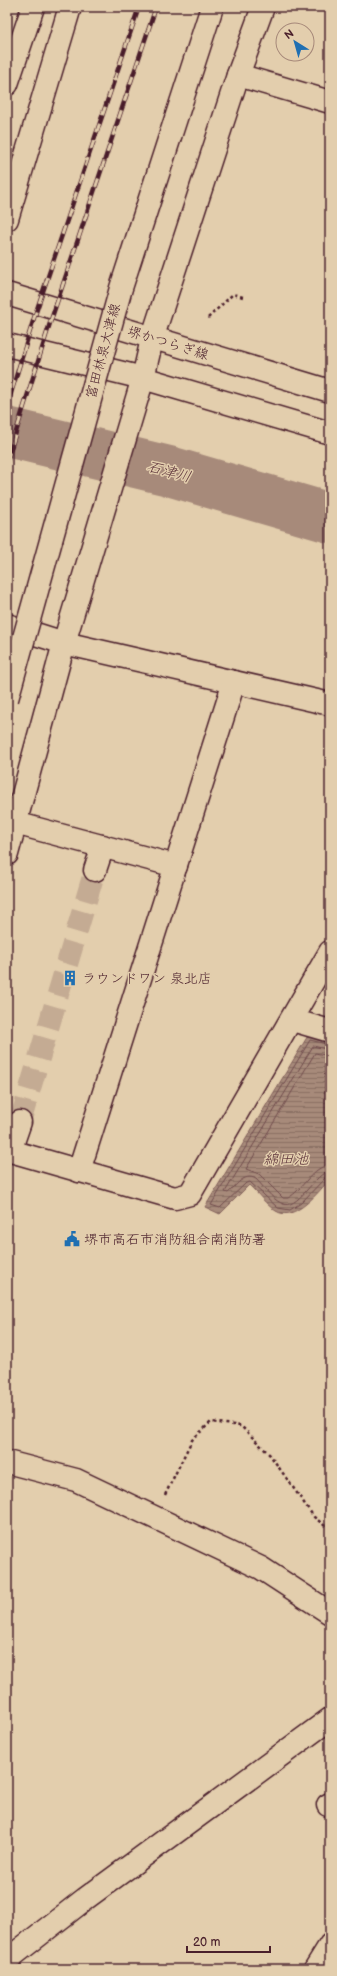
<svg xmlns="http://www.w3.org/2000/svg" width="337" height="1976" viewBox="0 0 337 1976" font-family="'Balsamiq Sans','Klee One',sans-serif">
	<style>
		.water { fill: url(#water-rules); stroke: #825f5a }
		.lines { fill: none; stroke-linecap: round; stroke-linejoin: round }
		.shore { stroke: #6f4a4b; stroke-width: 1 }
		.river { stroke: #a78a7a; stroke-width: 50 }
		.minor-tunnel { stroke: #c4ab93; stroke-width: 22; stroke-dasharray: 22 11; stroke-linecap: butt }
		.minor-casing { stroke: #4a1f2b; stroke-width: 25 }
		.major-casing { stroke: #4a1f2b; stroke-width: 25 }
		.path { stroke: #4a1f2b; stroke-width: 2.5; stroke-dasharray: 3 3; stroke-linecap: butt }
		.minor { stroke: #e3cead; stroke-width: 22 }
		.major { stroke: #e3cead; stroke-width: 22 }
		.rail-casing { stroke: #4a1f2b; stroke-width: 4.5 }
		.rail { stroke: #e3cead; stroke-width: 3; stroke-dasharray: 9; stroke-linecap: butt }
		.major-bridge-casing { stroke: #4a1f2b; stroke-width: 25; stroke-linecap: butt }
		.major-bridge { stroke: #e3cead; stroke-width: 22 }
		.labels { text-anchor: middle; dominant-baseline: central; stroke-width: 3; stroke-linejoin: round; paint-order: stroke }
		.street-label { font-size: 14px; fill: #4a1f2b; stroke: #e3cead }
		.poi-label { font-size: 14px; fill: #4a1f2b; stroke: #e3cead; text-anchor: start }
		.water-label { font-size: 15px; font-style: italic; fill: #5d343b; stroke: #e3cead }
	</style>
	<defs>
		<pattern id="water-rules" width="6" height="5" patternUnits="userSpaceOnUse"><rect width="6" height="5" fill="#a78a7a"/><path d="M0 2.5h6" fill="none" stroke="#8a7064"/></pattern>
	</defs>
	<rect width="100%" height="100%" fill="#e3cead"/>
	<filter id="ink" filterUnits="userSpaceOnUse"><feTurbulence type="fractalNoise" baseFrequency=".025" numOctaves="2"/><feDisplacementMap in="SourceGraphic" scale="8" xChannelSelector="R" yChannelSelector="G"/><feConvolveMatrix kernelMatrix="1 2 1 2 8 2 1 2 1" color-interpolation-filters="sRGB"/></filter>
	<g filter="url(#ink)">
		<path class="water" d="M309,1034L330,1041V1179C319,1191 295,1223 276,1211C266,1205 258,1193 249,1185L220,1214L205,1207Z"/>
		<g class="lines">
			<g class="shore">
				<path d="M330,1045L310,1040L211,1205L220,1208L246,1183L250,1182L278,1208L290,1210L301,1203L326,1177L330,1176"/>
				<path d="M330,1050L313,1046L225,1192L228,1193C236,1186 244,1172 256,1179C263,1186 272,1199 281,1203C298,1213 314,1172 330,1171"/>
				<path d="M330,1056L315,1053L246,1169L259,1174L283,1198H288C303,1190 312,1166 330,1165"/>
			</g>
			<path class="river" d="M7,432L169,471L330,518"/>
			<path class="minor-tunnel" d="M20,1122L95,870"/>
			<defs>
				<g id="minor">
					<path d="M238,75L330,102"/>
					<path d="M7,625L64,643L330,704"/>
					<path d="M15,823L176,866"/>
					<path d="M95,870L103,846"/>
					<path d="M292,1020L330,1031"/>
					<path d="M7,1150L175,1198L190,1194L330,952"/>
					<path d="M10,1151L20,1122"/>
					<path d="M79,1171L234,682"/>
					<path d="M7,1462L76,1480L261,1568L330,1613"/>
					<path d="M328,1805L330,1804"/>
					<path d="M7,1960L85,1899L330,1719"/>
					<path d="M315,1969L330,1945"/>
				</g>
				<g id="major">
					<path d="M7,84L33,7"/>
					<path d="M7,219L70,7"/>
					<path d="M7,294L330,391"/>
					<path d="M7,345L143,378L330,433"/>
					<path d="M7,854L64,643L143,378L152,339L238,75L263,7"/>
				</g>
			</defs>
			<use href="#minor" class="minor-casing"/>
			<use href="#major" class="major-casing"/>
			<g class="path">
				<path d="M208,318L233,294L243,297"/>
				<path d="M165,1495L192,1440L211,1422L241,1426L270,1455L314,1517L330,1530"/>
			</g>
			<use href="#minor" class="minor"/>
			<use href="#major" class="major"/>
			<defs>
				<g id="rail">
					<path d="M7,406L34,318L139,7"/>
					<path d="M7,461L50,323L156,7"/>
				</g>
			</defs>
			<use href="#rail" class="rail-casing"/>
			<use href="#rail" class="rail"/>
			<defs>
				<path id="major-bridge" d="M7,699L121,288L212,7"/>
			</defs>
			<use href="#major-bridge" class="major-bridge-casing"/>
			<use href="#major-bridge" class="major-bridge"/>
		</g>
	</g>
	<defs>
		<symbol id="building-bare" viewBox="-9 -9 18 18"><path d="M-4-6H4V6H1V3H-1V6H-4ZM-2.5-4.3h1.7v1.8h-1.7ZM.8-4.3h1.7v1.8H.8ZM-2.5-1h1.7V.8h-1.7ZM.8-1h1.7V.8H.8Z" fill="#1f6fb2" stroke="#e3cead" stroke-width="2.5" paint-order="stroke"/></symbol>
		<symbol id="civic-bare" viewBox="-9 -9 18 18"><path d="M-.6-6.5H3V-4.5H.6V-3L4-1V1h2V6H-6V1h2V-1L-.6-3ZM-1.2 2.5V6h2.4V2.5Z" fill="#1f6fb2" stroke="#e3cead" stroke-width="2.5" paint-order="stroke"/></symbol>
	</defs>
	<g fill-rule="evenodd">
		<use href="#building-bare" x="59" y="967" width="22" height="22"/>
		<use href="#civic-bare" x="61" y="1228" width="22" height="22"/>
	</g>
	<g class="labels">
		<g class="street-label">
			<text transform="translate(168 343) rotate(17)">堺かつらぎ線</text>
			<text transform="translate(103 351) rotate(-75)">富田林泉大津線</text>
		</g>
		<g class="poi-label">
			<text x="82" y="978">ラウンドワン 泉北店</text>
			<text x="84" y="1239">堺市高石市消防組合南消防署</text>
		</g>
		<g class="water-label">
			<text transform="translate(169 472) rotate(15)">石津川</text>
			<text x="286" y="1159">綿田池</text>
		</g>
	</g>
	<rect width="337" height="1976" fill="none" stroke="#e3cead" stroke-width="24"/>
	<rect x="12" y="12" width="313" height="1952" fill="none" stroke="#4a1f2b" stroke-width="1.5" filter="url(#ink)"/>
	<g transform="translate(295 42) rotate(323)"><circle r="19" fill="#e3cead" stroke="#a68879"/>
	<path d="M0-3L7 15L0 10L-7 15Z" fill="#1f6fb2"/>
	<text y="-6" font-size="11" font-weight="bold" text-anchor="middle" fill="#4a1f2b">N</text>
	</g>
	<path d="M187 1946v6h83v-6" fill="none" stroke="#4a1f2b" stroke-width="2"/>
	<text x="193" y="1946" font-size="12" fill="#4a1f2b" stroke="#e3cead" stroke-width="3" paint-order="stroke">20 m</text>
</svg>
